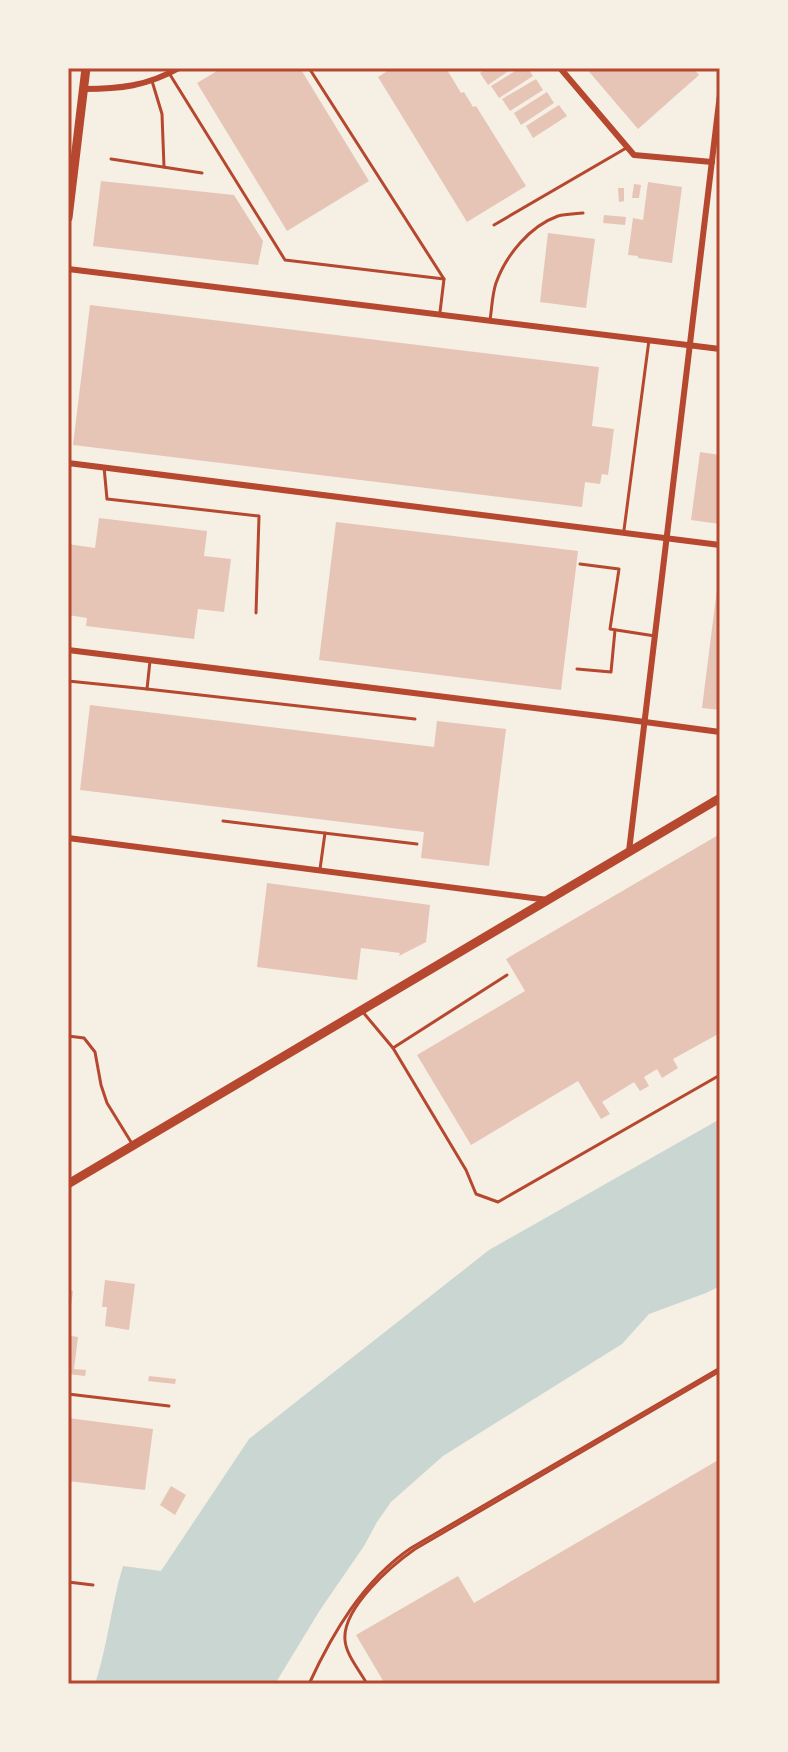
<svg xmlns="http://www.w3.org/2000/svg" width="788" height="1752" viewBox="0 0 788 1752" font-family="'IBM Plex Sans',sans-serif">
	<style>
		.water { fill: #c9d6d2 }
		.building { fill: #e6c5b7 }
		.lines { fill: none; stroke-linecap: round; stroke-linejoin: round }
		.service { stroke: #b5482f; stroke-width: 3 }
		.minor { stroke: #b5482f; stroke-width: 6 }
		.secondary { stroke: #b5482f; stroke-width: 9 }
		.neatline { fill: none; stroke: #b5482f; stroke-width: 3 }
	</style>
	<rect width="100%" height="100%" fill="#f6efe4"/>
	<path class="water" d="M720,1119V1286L706,1293L649,1314L622,1344L443,1456L391,1502L377,1522L364,1546L320,1610L275,1684H95C108,1645 111,1605 123,1566L161,1571L249,1439L489,1250Z"/>
	<g class="building">
		<path d="M222,68H300L369,181L287,231L197,83Z"/>
		<path d="M392,68H446L461,93L464,92L473,107L476,106L526,186L467,222L378,77Z"/>
		<path d="M487,68H513L488,85L480,73Z"/>
		<path d="M520,68H528L533,76L499,98L491,86Z"/>
		<path d="M586,68H693L699,75L638,129Z"/>
		<path d="M536,79L543,90L510,111L502,99Z"/>
		<path d="M547,92L554,103L521,125L514,113Z"/>
		<path d="M559,105L567,116L533,138L526,126Z"/>
		<path d="M101,181L234,195L263,241L258,265L93,246Z"/>
		<path d="M648,182L682,187L672,263L638,258V256L628,255L633,218L643,220Z"/>
		<path d="M634,184L641,185L639,198H632Z"/>
		<path d="M618,188H624V201L619,202Z"/>
		<path d="M604,215L626,217L625,225L603,223Z"/>
		<path d="M548,233L595,239L586,308L540,302Z"/>
		<path d="M90,305L599,367L592,426L614,429L608,475L602,474L600,484L585,482L582,507L73,445Z"/>
		<path d="M700,452L720,455V524L691,520Z"/>
		<path d="M99,518L207,531L204,556L231,559L224,612L198,609L194,639L86,626L87,618L68,615V544L95,548Z"/>
		<path d="M336,522L578,551L561,690L319,660Z"/>
		<path d="M718,581H720V710L702,708Z"/>
		<path d="M90,705L434,747L437,721L506,729L489,866L421,858L424,832L80,790Z"/>
		<path d="M720,834V1033L673,1059L678,1068L662,1078L657,1069L644,1077L649,1086L640,1091L634,1082L602,1102L610,1114L601,1119L578,1081L471,1145L417,1055L525,991L506,959Z"/>
		<path d="M267,883L430,905L426,942L399,956L400,953L361,948L357,980L257,967Z"/>
		<path d="M105,1280L135,1284L129,1330L105,1326L107,1307H102Z"/>
		<path d="M68,1290L73,1291L70,1314H68Z"/>
		<path d="M71,1336L78,1337L74,1369L86,1370L85,1376L68,1374Z"/>
		<path d="M149,1376L176,1379L175,1384L148,1381Z"/>
		<path d="M68,1418L153,1429L145,1490L68,1481Z"/>
		<path d="M720,1459V1684H385L356,1635L458,1576L474,1603Z"/>
		<path d="M171,1486L186,1495L175,1515L160,1505Z"/>
	</g>
	<g class="lines">
		<g class="service">
			<path d="M309,68L444,279L440,312"/>
			<path d="M169,73L285,260L444,279"/>
			<path d="M152,81L162,114L164,167"/>
			<path d="M111,159L202,173"/>
			<path d="M494,225L628,147"/>
			<path d="M490,320C492,308 492,295 496,283C506,255 530,226 558,216C566,214 575,214 583,213"/>
			<path d="M104,467L107,499L259,516L256,613"/>
			<path d="M624,530L649,340"/>
			<path d="M580,564L619,569L610,629L655,636"/>
			<path d="M577,669L611,672L615,630"/>
			<path d="M68,681L147,689L150,661"/>
			<path d="M147,689L415,719"/>
			<path d="M223,821L417,844"/>
			<path d="M320,869L325,833"/>
			<path d="M362,1011L393,1048L466,1170L476,1194L498,1202L720,1075"/>
			<path d="M68,1036L84,1038L95,1052L101,1085L107,1103L131,1142"/>
			<path d="M393,1048L507,975"/>
			<path d="M68,1394L169,1406"/>
			<path d="M68,1582L93,1585"/>
			<path d="M309,1684C333,1632 363,1581 411,1548L720,1368"/>
			<path d="M367,1684C360,1671 346,1655 345,1640C342,1608 392,1565 415,1549L720,1371"/>
		</g>
		<g class="minor">
			<path d="M560,68L634,155L712,162"/>
			<path d="M84,89C120,89 147,86 179,68"/>
			<path d="M68,269L720,349"/>
			<path d="M68,463L720,545"/>
			<path d="M68,650L615,718L720,732"/>
			<path d="M68,838L548,900"/>
			<path d="M629,851L720,94"/>
		</g>
		<g class="secondary">
			<path d="M68,218L86,68"/>
			<path d="M68,1184L720,798"/>
		</g>
	</g>
	<rect width="788" height="1752" fill="none" stroke="#f6efe4" stroke-width="140"/>
	<rect x="70" y="70" width="648" height="1612" class="neatline"/>
</svg>
